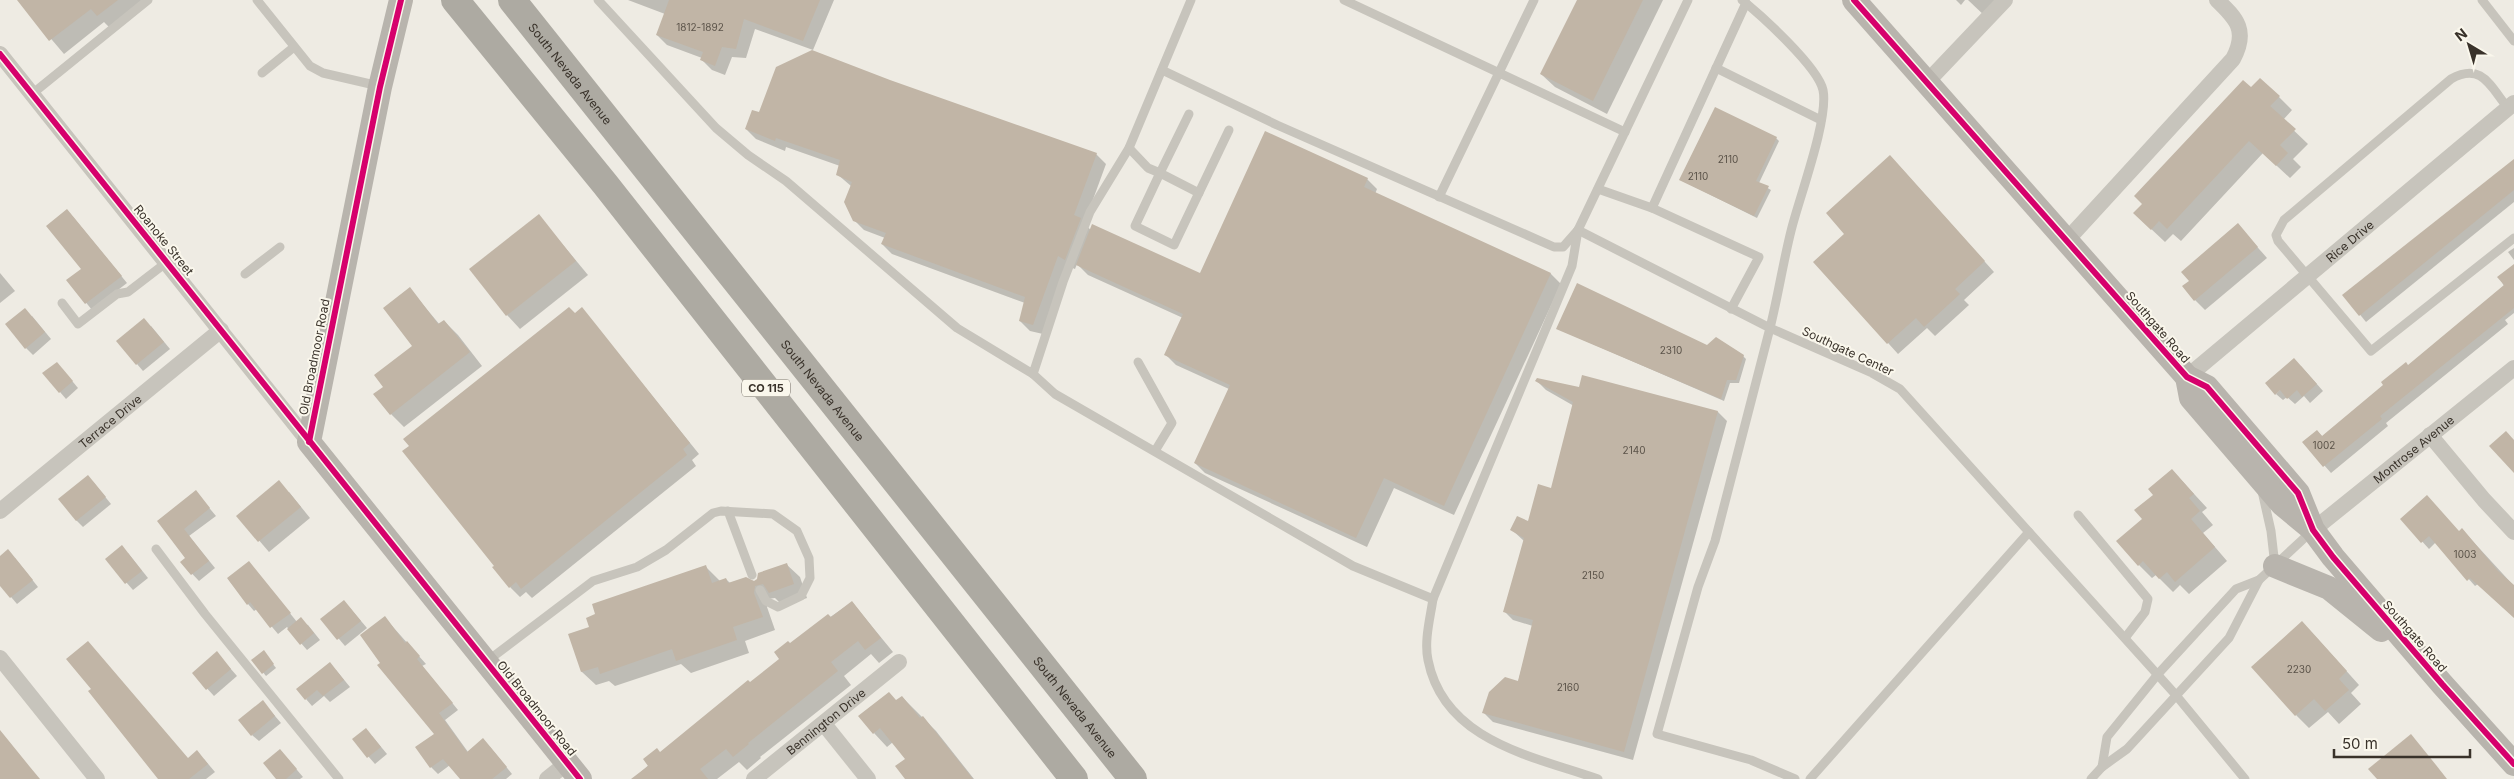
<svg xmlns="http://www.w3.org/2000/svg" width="2514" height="779" viewBox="0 0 2514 779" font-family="Inter,sans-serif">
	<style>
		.shadow { fill: #0003 }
		.building { fill: #c1b5a6 }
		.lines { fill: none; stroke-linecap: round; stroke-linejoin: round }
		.lane { stroke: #c7c4bc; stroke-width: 9 }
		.street { stroke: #c7c4bc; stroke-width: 16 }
		.secondary { stroke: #b8b4ad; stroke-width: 24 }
		.highway { stroke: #adaaa2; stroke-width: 28 }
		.cycleway-casing { stroke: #faf7ec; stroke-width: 9 }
		.cycleway { stroke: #d6006c; stroke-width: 6 }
		.labels { text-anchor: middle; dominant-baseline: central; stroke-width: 4; stroke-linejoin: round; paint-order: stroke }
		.number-label { font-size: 10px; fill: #5b5349 }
		.shield { fill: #faf7ec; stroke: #736d64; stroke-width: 1 }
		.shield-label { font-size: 11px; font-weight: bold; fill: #39322a }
		.street-label { font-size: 12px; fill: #39322a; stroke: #faf7ec }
	</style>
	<rect width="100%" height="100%" fill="#eeebe3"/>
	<g class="shadow">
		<path d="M18,0H148L111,29L104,22L64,54Z"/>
		<path d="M628,0H834L813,50L755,29L746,58L732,57L725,75L712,70L702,60V58L667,45L657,35L665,14Z"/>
		<path d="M1579,0H1663L1607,114L1555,87L1541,74Z"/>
		<path d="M1956,0H1965L1961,5Z"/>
		<path d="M1968,0H2004L1987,18Z"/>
		<path d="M889,81L1096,154L1106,164L1084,224L1091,230L1200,275L1367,179L1377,189L1375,194L1551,274L1561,284L1454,515L1394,488L1367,547L1205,473L1195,463L1229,389L1176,365L1166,355L1183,318L1088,275L1077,264L1075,269L1068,266L1043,334L1030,331L1020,321L1025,303L892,254L882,244L885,238L864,230L854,220L851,186L837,174L840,166L786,147L785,151L756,139L746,129L759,114Z"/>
		<path d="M2251,89L2279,97L2292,110L2283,120L2308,144L2293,159L2301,167L2290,178L2263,153L2181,241L2173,234L2165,242L2148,226Z"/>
		<path d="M1776,138L1779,141L1759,183L1771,190L1757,218L1681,180Z"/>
		<path d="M2514,160V202L2366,322L2344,295Z"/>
		<path d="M1900,167L1994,272L1964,300L1969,305L1935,336L1927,328L1898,354L1815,262L1846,234Z"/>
		<path d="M539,216L588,275L520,329L507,315Z"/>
		<path d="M73,217L127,283L92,310L68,280L83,269Z"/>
		<path d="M2238,225L2267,258L2205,310L2195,300L2190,281Z"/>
		<path d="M2514,248V260L2508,252Z"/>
		<path d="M2514,265V313L2505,320L2508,324L2386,423L2388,426L2331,473L2304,442L2317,431L2323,437L2504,286L2499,277Z"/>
		<path d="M0,273L15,291L0,303Z"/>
		<path d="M410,289L440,325L444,321L458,335L482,366L404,427L391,414L384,387L413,346Z"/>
		<path d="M582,309L699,454L692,460L696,466L532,598L526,592L520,597L510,587L575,314Z"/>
		<path d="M32,316L51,339L33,355L26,348Z"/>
		<path d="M151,326L170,349L143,371L137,364Z"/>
		<path d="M1558,329L1708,347L1743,356L1746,359L1739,383H1730L1724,401Z"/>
		<path d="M2301,366L2323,391L2310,403L2304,396L2295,404L2287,397L2283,400L2276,394Z"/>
		<path d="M63,370L78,388L66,399L60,392Z"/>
		<path d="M1537,381L1718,412L1727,421L1633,760L1493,722L1484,713L1518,682L1533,626L1513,620L1504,611L1524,541L1511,529L1529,522L1552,490L1574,406L1546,390Z"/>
		<path d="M2172,470L2207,508L2202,512L2213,525L2203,533L2227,561L2189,594L2180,585L2173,592L2156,575L2152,578L2139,565L2143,519L2155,495Z"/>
		<path d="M94,483L111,504L83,527L76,520Z"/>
		<path d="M196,492L216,516L189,536L215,568L199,581L182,563L187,559L158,521Z"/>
		<path d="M289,492L310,518L269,552L238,516Z"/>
		<path d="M2402,519L2459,532L2468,536L2514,586V617L2478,584L2475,586L2436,542L2429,549Z"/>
		<path d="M128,553L148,578L133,590L106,559Z"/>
		<path d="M0,558H15L38,587L17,604L0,584Z"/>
		<path d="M786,564L800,577L807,598L783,606L775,598L768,599L767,607L775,630L745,641L749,653L691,673L681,664L615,686L609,681L596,685L582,672L570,635L590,628L706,567L720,581L726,579L731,584L754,582Z"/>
		<path d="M228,579L281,602L297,622L308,625L320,640L307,650L287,627L278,634L257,609L254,611L248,604Z"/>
		<path d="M852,602L893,652L879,663L871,654L844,676L851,685L760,757L761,758L747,770L739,762L717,779H633L661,754L781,660L790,645Z"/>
		<path d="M350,608L367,628L345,646L322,619Z"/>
		<path d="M385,618L426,664L422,666L458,710L445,720L468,752L490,747L512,774L506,779H462L450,765L438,774L431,767L436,734L382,663Z"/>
		<path d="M2315,636L2359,685L2351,693L2361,704L2339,724L2328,712L2309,728L2296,715Z"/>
		<path d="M266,655L276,668L266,676L253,660Z"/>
		<path d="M223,660L237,676L214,696L193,673Z"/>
		<path d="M336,670L350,687L330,702L324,696L312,706L306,699Z"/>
		<path d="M902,697L936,731L974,779H906V759L893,742L887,747L874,733Z"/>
		<path d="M269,709L281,723L259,741L252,735Z"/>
		<path d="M372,736L387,754L375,764L354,740Z"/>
		<path d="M280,750L303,777L300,779H278Z"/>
		<path d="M188,759H204L215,772L206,779H159Z"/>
	</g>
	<g class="building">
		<path d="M17,0H118L97,16L91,9L49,41Z"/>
		<path d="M669,0H820L803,41L744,19L736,49L722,47L715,66L700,60L703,52L656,35Z"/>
		<path d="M1577,0H1643L1593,101L1540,74Z"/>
		<path d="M812,50L890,80L1097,153L1074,215L1081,218L1065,260L1058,256L1033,325L1019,321L1025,297L881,244L886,233L853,221L844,202L852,182L836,175L840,160L776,138L775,141L745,129L752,110L759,112L776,67Z"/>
		<path d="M2260,78L2280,96L2270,106L2296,129L2280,145L2288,153L2276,166L2249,141L2167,229L2159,221L2151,230L2133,213L2142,204L2134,196L2243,80L2251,87Z"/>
		<path d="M1715,107L1777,137L1756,181L1769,186L1754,216L1679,180Z"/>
		<path d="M1265,131L1368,178L1364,187L1551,273L1444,506L1384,478L1356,538L1194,463L1230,385L1164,355L1183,314L1076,265L1092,224L1200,273Z"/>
		<path d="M1890,155L1985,261L1955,289L1960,294L1924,327L1916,318L1887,344L1813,262L1844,234L1826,213Z"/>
		<path d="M2514,159V190L2359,316L2342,295Z"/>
		<path d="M67,209L122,276L85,304L66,280L81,269L46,226Z"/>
		<path d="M539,214L576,261L506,316L469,269Z"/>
		<path d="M2238,223L2258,247L2194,301L2182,286L2189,281L2181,272Z"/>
		<path d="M2514,264V308L2380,416L2382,419L2323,467L2302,442L2317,430L2322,436L2383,385L2381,382L2406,362L2408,365L2504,285L2497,277Z"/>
		<path d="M1577,283L1707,345L1716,337L1744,355L1736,380H1727L1721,399L1556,329Z"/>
		<path d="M410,287L438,324L444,320L470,352L390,415L373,394L383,387L374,375L412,346L383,308Z"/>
		<path d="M569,307L575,313L582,307L598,327L690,443L683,449L687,455L521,589L516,582L509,588L492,567L494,566L402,451L409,446L403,439Z"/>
		<path d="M25,308L45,332L25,349L5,324Z"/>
		<path d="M144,318L164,342L136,365L116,341Z"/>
		<path d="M2294,358L2317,384L2302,397L2297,390L2287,399L2280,390L2275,395L2265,383Z"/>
		<path d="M57,362L73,381L59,393L42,373Z"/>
		<path d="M1582,375L1718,411L1624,752L1482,713L1489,692L1505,677L1518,681L1533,620L1503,612L1524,538L1510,530L1517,516L1528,521L1538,484L1551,488L1573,402L1535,381L1537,378L1579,387Z"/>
		<path d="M2506,431L2514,440V473L2489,446Z"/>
		<path d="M2172,469L2194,494L2189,498L2200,511L2191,519L2215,547L2175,582L2167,572L2159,579L2143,561L2138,566L2116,541L2142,519L2134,510L2153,495L2148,489Z"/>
		<path d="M88,475L106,497L76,521L58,499Z"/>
		<path d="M279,480L301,507L258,542L236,516Z"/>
		<path d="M196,490L210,508L184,529L209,561L191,575L180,562L185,558L157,521Z"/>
		<path d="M2427,495L2459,531L2462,528L2498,571L2514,585V618L2470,578L2467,581L2429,536L2421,543L2400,519Z"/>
		<path d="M122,545L142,571L125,584L105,559Z"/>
		<path d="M8,549L33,580L10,598L0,586V556Z"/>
		<path d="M249,561L291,613L270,628L250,602L247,605L227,578Z"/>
		<path d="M787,563L794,584L769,593L763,584L755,586L754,593L763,617L733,627L737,640L676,661L672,649L600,674L598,667L581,672L568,634L589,627L586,618L595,614L592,604L706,565L712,583L726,578L728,583L746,577L754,581L757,579L758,573Z"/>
		<path d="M344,600L361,621L337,640L320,619Z"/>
		<path d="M852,601L881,638L865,650L858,641L831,662L838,671L748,743L749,744L733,757L726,749L700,769L708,779H631L648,766L643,759L657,748L660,752L748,680L750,682L779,659L774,652L788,641L790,643L828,614L831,617Z"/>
		<path d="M385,616L405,643L407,641L420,656L417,659L453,703L439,713L467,752L483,738L507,767L492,779H460L443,759L430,768L415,747L434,734L377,665L380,663L360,635Z"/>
		<path d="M301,617L314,633L300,645L287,629Z"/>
		<path d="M2302,621L2347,671L2339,679L2349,690L2325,711L2314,699L2295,716L2251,667Z"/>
		<path d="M88,641L188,758L197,750L208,764L189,779H158L88,691L91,689L66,659Z"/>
		<path d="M264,650L274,664L262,674L251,660Z"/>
		<path d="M217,651L231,669L206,690L192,673Z"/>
		<path d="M330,662L344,680L323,696L317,690L305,700L296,689Z"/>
		<path d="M889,692L896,700L902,696L920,718L923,716L973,779H905L895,766L905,759L880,728L873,734L858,716Z"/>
		<path d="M263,700L275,716L251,736L238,720Z"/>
		<path d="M366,728L381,747L367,758L352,739Z"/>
		<path d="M0,730L30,767L40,779H0Z"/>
		<path d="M2411,734L2436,765L2447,779H2377L2368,769Z"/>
		<path d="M280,749L297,769L286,779H276L263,763Z"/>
	</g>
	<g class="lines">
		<g class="lane">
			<path d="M257,0L310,66L323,73L379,86"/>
			<path d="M598,0L716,128L748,155L786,181L957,328L1033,374L1063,282L1090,212L1129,148L1191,0"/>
			<path d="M1344,0L1625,132"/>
			<path d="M1742,0C1762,16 1818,67 1823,90C1829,119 1799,198 1791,231C1783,263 1778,296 1770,328L1872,373L1900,389L2175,694L2245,779"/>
			<path d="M2482,0L2514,41"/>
			<path d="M1716,68L1821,120"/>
			<path d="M1162,70L1277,125L1554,247H1563L1578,230"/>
			<path d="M262,73L294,47"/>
			<path d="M32,94L148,0"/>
			<path d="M2508,108C2490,86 2482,62 2451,79L2284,220L2276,235L2278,241L2371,351L2514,238"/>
			<path d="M1189,114L1160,173L1199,193"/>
			<path d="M1129,148L1148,168L1160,173L1135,226L1174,245L1229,130"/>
			<path d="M1598,189L1652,208"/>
			<path d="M1439,197L1534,0"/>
			<path d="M1578,230L1770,328L1715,541L1698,587L1657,734L1751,760L1795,779"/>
			<path d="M245,274L280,247"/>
			<path d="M62,303L78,324L117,294L128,292L167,262"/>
			<path d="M1731,309L1759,257L1652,208L1746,3"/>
			<path d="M1138,362L1172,423L1155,451"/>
			<path d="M1033,374L1055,394L1353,566L1433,599L1572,266L1578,230L1688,0"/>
			<path d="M2262,491L2271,531L2275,566"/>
			<path d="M728,511L752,575"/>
			<path d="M2078,515L2148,599L2145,612L2125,638"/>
			<path d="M156,549L205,614L339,779"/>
			<path d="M1433,599C1430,619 1424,641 1428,660C1444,741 1532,756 1598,779"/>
			<path d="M486,662L593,581L637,567L666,550L713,513L721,511L773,514L797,531L809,558L810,578L801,596L778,607L766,601L760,590"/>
			<path d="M2102,767L2107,737L2158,674L2236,589L2259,580"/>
			<path d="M1810,779L2029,532"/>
			<path d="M2091,779L2102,767L2127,749L2229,638L2259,580L2313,530"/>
		</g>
		<g class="street">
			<path d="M0,54L309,442"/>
			<path d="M1928,81L2005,0"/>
			<path d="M2067,240L2233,59C2248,31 2237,19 2217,0"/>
			<path id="s1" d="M2187,377L2514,103"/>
			<path d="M2430,435L2484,500L2514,532"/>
			<path id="s2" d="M0,511L221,330"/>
			<path id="s3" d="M2313,530L2514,368"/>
			<path d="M0,658L97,779"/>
			<path d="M824,724L868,779"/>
			<path d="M547,779L567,763"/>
			<path id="s4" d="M754,779L899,662"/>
		</g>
		<g class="secondary">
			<path d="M401,0L380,87L309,442L580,779"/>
			<path d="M1854,0L2187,377L2207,387L2298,493L2313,530L2333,557L2442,684L2514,764"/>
			<path d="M2187,377L2191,398L2282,504L2311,528"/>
			<path d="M2275,566L2329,588L2381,630"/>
		</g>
		<g class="highway">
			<path d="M455,0L605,184L1074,779"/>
			<path id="s5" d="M512,0L1133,779"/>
		</g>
		<defs>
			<g id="cycleway">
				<path d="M1854,0L2187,377L2207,387L2298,493L2313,530L2333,557L2442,684L2514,764"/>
				<path d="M0,54L580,779"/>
				<path d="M309,442L380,87L401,0"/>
			</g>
		</defs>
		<use href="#cycleway" class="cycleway-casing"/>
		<use href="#cycleway" class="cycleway"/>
	</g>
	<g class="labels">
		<g class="number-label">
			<text x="700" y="27">1812-1892</text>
			<text x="1728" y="159">2110</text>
			<text x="1698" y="176">2110</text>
			<text x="1671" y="350">2310</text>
			<text x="2324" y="445">1002</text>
			<text x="1634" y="450">2140</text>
			<text x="2465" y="554">1003</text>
			<text x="1593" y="575">2150</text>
			<text x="2299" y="669">2230</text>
			<text x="1568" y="687">2160</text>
		</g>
		<rect class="shield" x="742" y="379.5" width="48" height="17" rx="4"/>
		<g class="shield-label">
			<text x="766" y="388">CO 115</text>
		</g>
		<g class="street-label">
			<text stroke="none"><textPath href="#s5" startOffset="94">South Nevada Avenue</textPath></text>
			<text transform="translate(164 240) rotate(51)">Roanoke Street</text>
			<text stroke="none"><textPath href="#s1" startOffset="212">Rice Drive</textPath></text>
			<text transform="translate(2158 327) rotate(49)">Southgate Road</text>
			<text transform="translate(1848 351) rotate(25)">Southgate Center</text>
			<text transform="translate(314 357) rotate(-79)">Old Broadmoor Road</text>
			<text stroke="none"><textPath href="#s5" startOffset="499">South Nevada Avenue</textPath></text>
			<text stroke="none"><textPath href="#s2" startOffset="142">Terrace Drive</textPath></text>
			<text stroke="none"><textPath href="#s3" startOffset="129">Montrose Avenue</textPath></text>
			<text transform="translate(2415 636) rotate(49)">Southgate Road</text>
			<text stroke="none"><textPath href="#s5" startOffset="904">South Nevada Avenue</textPath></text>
			<text transform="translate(537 708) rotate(51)">Old Broadmoor Road</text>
			<text stroke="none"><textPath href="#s4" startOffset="92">Bennington Drive</textPath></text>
		</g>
	</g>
	<g transform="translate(2469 45) rotate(322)" stroke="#faf7ec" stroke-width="4" paint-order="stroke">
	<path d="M0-4L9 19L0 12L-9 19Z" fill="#39322a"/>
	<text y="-8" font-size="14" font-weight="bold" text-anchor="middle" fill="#39322a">N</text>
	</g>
	<path d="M2334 749v8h136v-8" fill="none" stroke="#39322a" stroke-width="2.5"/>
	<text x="2342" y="749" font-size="15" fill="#39322a" stroke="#faf7ec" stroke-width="4" paint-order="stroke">50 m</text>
</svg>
